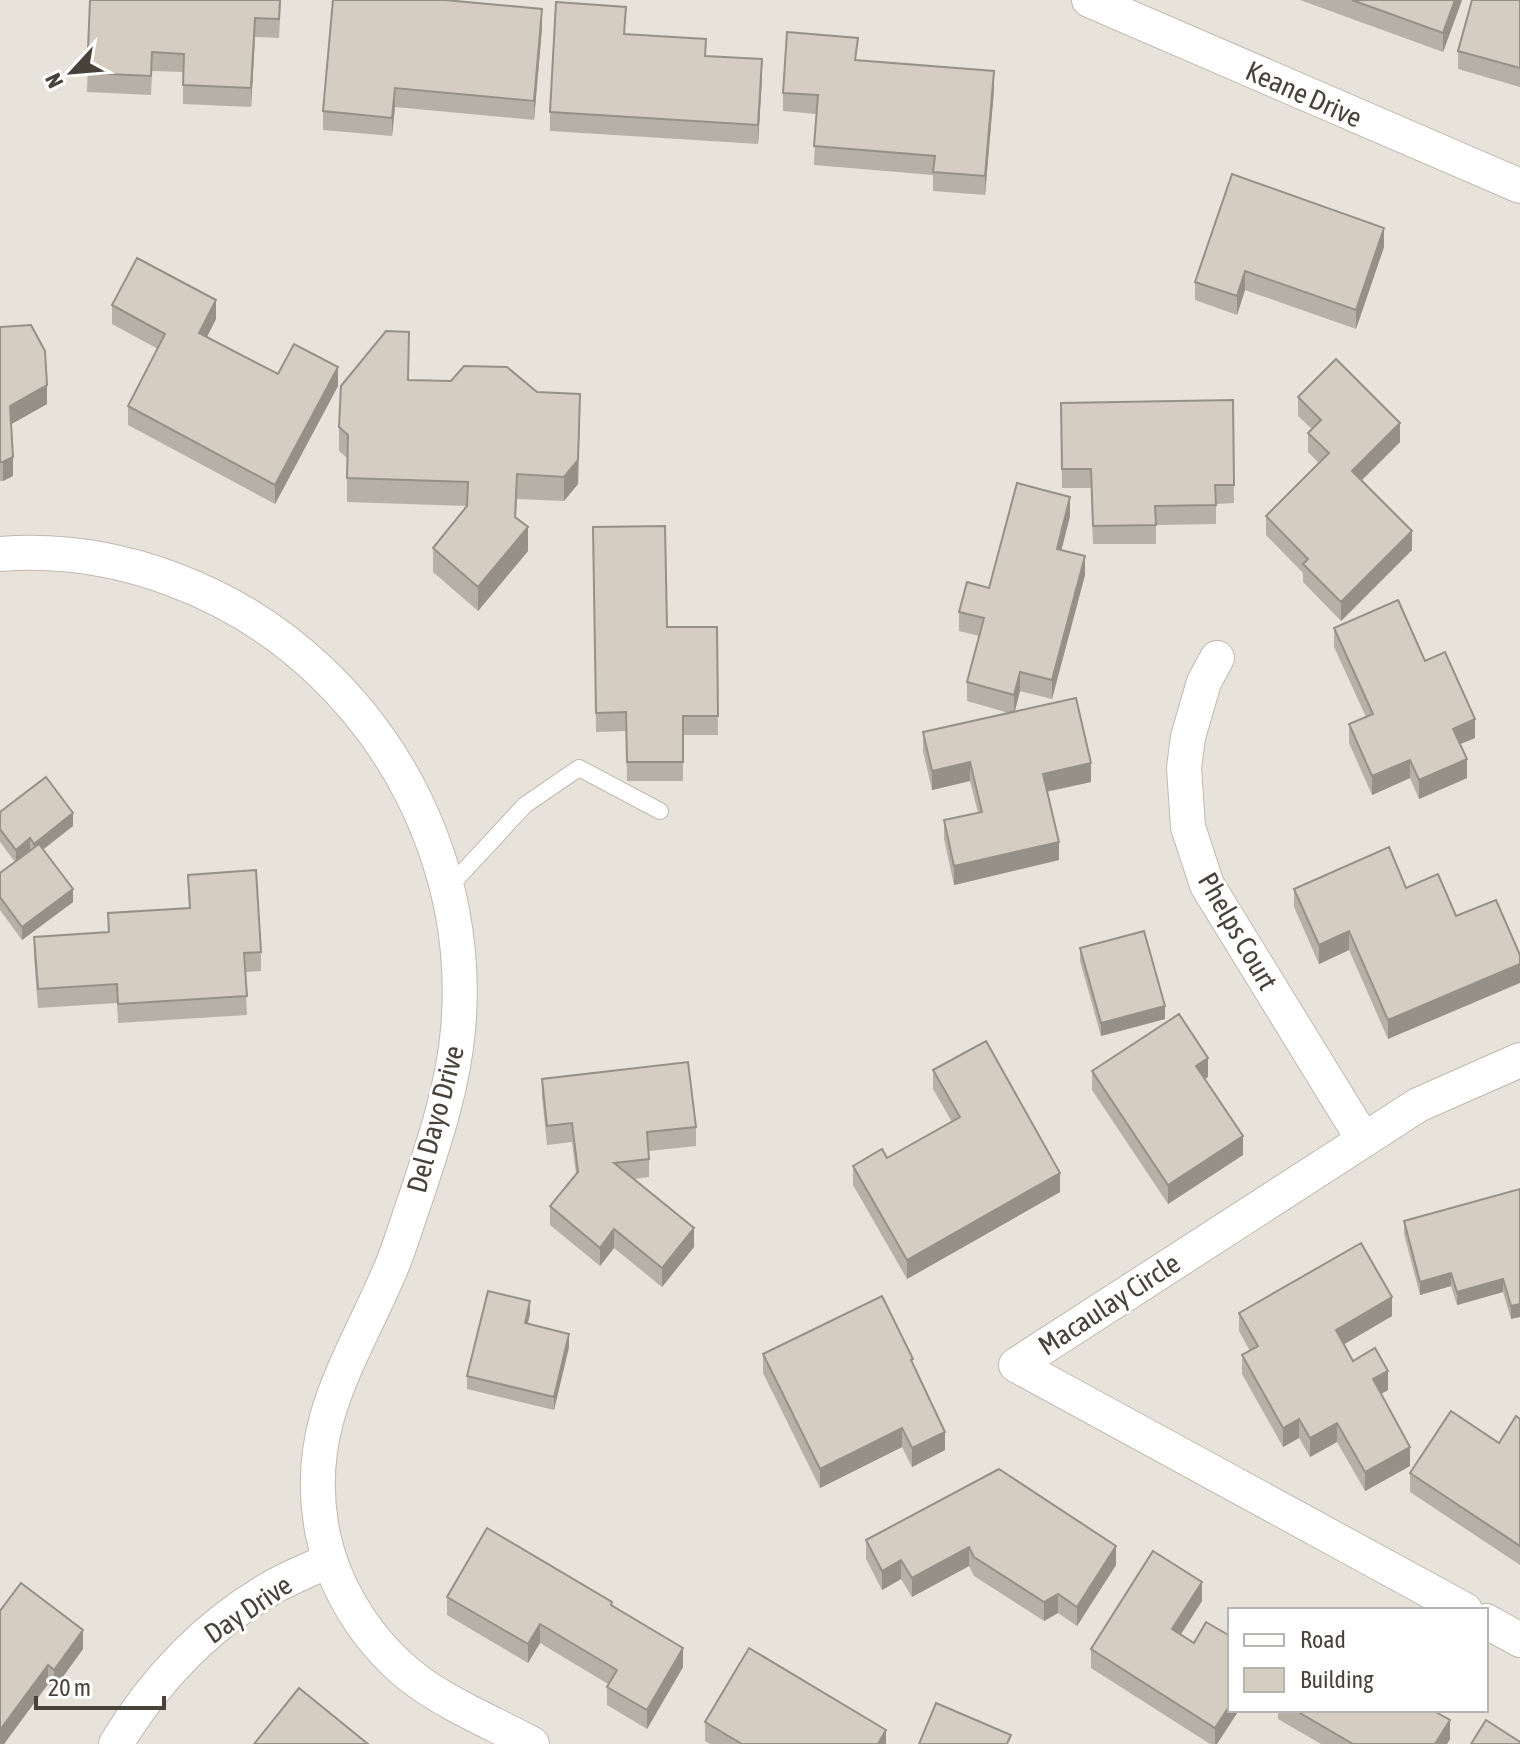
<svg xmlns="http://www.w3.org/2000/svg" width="1520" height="1744" viewBox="0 0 1520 1744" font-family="'Asap Condensed',sans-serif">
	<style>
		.residential { fill: #e8e3da; fill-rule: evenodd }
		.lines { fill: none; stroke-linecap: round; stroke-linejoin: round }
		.service-casing { stroke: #bfb9af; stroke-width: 18 }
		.minor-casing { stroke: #bfb9af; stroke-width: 36 }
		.service { stroke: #fff; stroke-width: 16 }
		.minor { stroke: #fff; stroke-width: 34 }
		.wall { fill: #b7b0a7 }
		.shaded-wall { fill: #959088 }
		.building { fill: #d5cdc2; stroke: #959088; stroke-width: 2 }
		.labels { text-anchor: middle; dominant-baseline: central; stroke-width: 6; stroke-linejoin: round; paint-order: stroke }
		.street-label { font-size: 28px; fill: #48423a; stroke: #fff }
	</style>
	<rect width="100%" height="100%" fill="#f4f1ec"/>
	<path class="residential" d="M0,0H1520V1744H0ZM1230,1610H1486V1710H1230Z"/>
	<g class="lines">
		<defs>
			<path id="service" d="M448,888L525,805L579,768L660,811"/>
			<g id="minor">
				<path d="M1089,0L1520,186"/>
				<path d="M0,554C117,545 236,591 320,671C418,764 470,896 458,1030C453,1088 433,1146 415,1200C406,1225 399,1251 388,1275C350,1363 305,1424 321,1524C331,1586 369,1646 420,1683C454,1707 495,1724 532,1744"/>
				<path d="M1217,658L1204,682L1188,737L1184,768L1188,827L1207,885L1363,1139"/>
				<path d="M1465,1610L1016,1365L1418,1105L1520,1060"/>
				<path d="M1486,1621L1520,1640"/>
				<path d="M116,1744C154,1680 208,1624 273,1587C291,1577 311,1569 330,1560"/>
			</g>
		</defs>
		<use href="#service" class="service-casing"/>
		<use href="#minor" class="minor-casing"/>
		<use href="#service" class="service"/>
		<use href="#minor" class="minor"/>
	</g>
	<g class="wall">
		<path d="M90,0H281L279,38L255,37L251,107L183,104V72L152,71L151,95L87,92Z"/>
		<path d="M1300,0H1462L1443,52Z"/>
		<path d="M1520,0V87L1458,69V51Z"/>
		<path d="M542,28L534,120L395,107L392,136L323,130V111Z"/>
		<path d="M625,34L706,56L762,78L758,144L550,131V112Z"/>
		<path d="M857,60L994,90L985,195L933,191V175L814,165L816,114L783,111V93Z"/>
		<path d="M1232,174L1384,247L1356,329L1245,290L1237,315L1195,300V282Z"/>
		<path d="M112,305L216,319L207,337L278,374L338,386L275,504L128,425V406L158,349L112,324Z"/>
		<path d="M0,327L47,404L11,424L13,476L3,481H0Z"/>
		<path d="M409,380L537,392L580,418L578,484L564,501L517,499L516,517L528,551L478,611L433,572V548L467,506L347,502V458L339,451V427Z"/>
		<path d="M1298,397L1400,442L1362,480L1412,550L1341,621L1303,582V573L1266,535V516L1319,463L1308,452V433L1312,429L1298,416Z"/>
		<path d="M1233,400L1234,503L1216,504V524L1156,525V544H1093L1091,488H1062L1061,403Z"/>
		<path d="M1070,516L1061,550L1085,575L1052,699L1020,691L1015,711L1091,782L1047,792L1059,860L954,885L944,839V820L978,813L970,781L932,790L923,751V732L1009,713L967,701V682L979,636L959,631V612L989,588Z"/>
		<path d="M593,527L667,627H717L718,735H683V781H627L626,731L596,732Z"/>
		<path d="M1334,628L1425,661L1475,738L1460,744L1467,778L1419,799L1410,778L1372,795L1349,743V724L1366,717L1334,647Z"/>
		<path d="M0,812L73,826L43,850L73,902L22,940L0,910V873L15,862L0,842Z"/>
		<path d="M1389,847L1388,1039L1349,950L1319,964L1294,907V889Z"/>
		<path d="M188,875L261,952V971L245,972L247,1015L118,1023L117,1003L38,1008L34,956V937L108,932V913L189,908Z"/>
		<path d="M1080,948L1165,1019L1101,1036L1080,961Z"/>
		<path d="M933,1070L1060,1192L907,1279L853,1185V1166L887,1158L952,1122L933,1089Z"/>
		<path d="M1092,1071L1208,1077L1205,1079L1243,1155L1168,1204L1092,1090Z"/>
		<path d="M542,1079L696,1127V1146L649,1151V1177L634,1179L694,1247L662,1287L614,1248L600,1266L550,1225V1206L576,1174L572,1142L547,1145L542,1097Z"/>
		<path d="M1520,1189L1511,1319L1503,1292L1457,1305L1451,1286L1420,1295L1404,1234V1221Z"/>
		<path d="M1239,1313L1392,1316L1344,1344L1353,1361L1388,1390L1381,1394L1410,1466L1365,1491L1337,1442L1310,1457L1299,1438L1283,1447L1242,1374V1355L1250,1351L1239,1331Z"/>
		<path d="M530,1314L527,1324L569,1347L554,1410L467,1389V1376Z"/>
		<path d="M763,1354L945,1450L912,1467L902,1447L820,1488L763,1373Z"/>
		<path d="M1520,1419V1565L1410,1492V1473L1499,1443Z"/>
		<path d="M999,1469L1116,1565L1077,1626L1058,1613L1044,1621L974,1576L969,1566L912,1597L901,1579L882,1590L866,1559V1540Z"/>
		<path d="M447,1597L612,1606L683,1667L647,1729L607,1705V1687L608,1684L540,1643L528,1663L447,1615Z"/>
		<path d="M1202,1601L1181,1634L1194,1643L1230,1710H1239L1217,1744H1210L1091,1668V1649Z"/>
		<path d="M0,1611L83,1649L54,1689L48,1684L4,1744H0Z"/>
		<path d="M1278,1710H1432L1450,1739L1447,1744H1321L1278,1719Z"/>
		<path d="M705,1722L886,1744H710L705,1741Z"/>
	</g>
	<g class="shaded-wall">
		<path d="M1455,0H1462L1443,52V33Z"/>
		<path d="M542,9V28L534,120V101Z"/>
		<path d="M255,18V37L251,107V88Z"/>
		<path d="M762,59V78L758,144V125Z"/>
		<path d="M994,71V90L985,195V176Z"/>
		<path d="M395,88V107L392,136V118Z"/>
		<path d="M1384,228V247L1356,329V310Z"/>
		<path d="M1245,271V290L1237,315V296Z"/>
		<path d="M216,300V319L199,352V333Z"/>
		<path d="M338,367V386L275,504V485Z"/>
		<path d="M47,385V404L10,425V406Z"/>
		<path d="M580,394L578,484L564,501V477Z"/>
		<path d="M1400,423V442L1352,490V471Z"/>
		<path d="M13,457V476L3,481V462Z"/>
		<path d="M1070,497V516L1057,568V549Z"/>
		<path d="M528,527V551L478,611V587Z"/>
		<path d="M1412,531V550L1341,621V602Z"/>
		<path d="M1085,556V575L1052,699V680Z"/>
		<path d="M1020,672V691L1014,714V695Z"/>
		<path d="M1475,719V738L1453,747V729Z"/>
		<path d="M1467,759V778L1419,799V780Z"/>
		<path d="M1410,760V778L1372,795V776Z"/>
		<path d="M970,762V781L932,790V771Z"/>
		<path d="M1091,763V782L1043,792V774Z"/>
		<path d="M73,813V826L34,856V844Z"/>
		<path d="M30,838V851L16,863V850Z"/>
		<path d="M1059,842V860L954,885V866Z"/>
		<path d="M73,889V902L22,940V927Z"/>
		<path d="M1349,931V950L1319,964V945Z"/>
		<path d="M1520,964V983L1388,1039V1020Z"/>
		<path d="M1165,1006V1019L1101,1036V1023Z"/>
		<path d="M1208,1058V1077L1196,1084V1066Z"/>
		<path d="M1243,1136V1155L1168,1204V1185Z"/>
		<path d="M1060,1173V1192L907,1279V1260Z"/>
		<path d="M694,1228V1247L662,1287V1268Z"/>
		<path d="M614,1229V1248L600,1266V1248Z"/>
		<path d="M1451,1273V1286L1420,1295V1282Z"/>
		<path d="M1503,1279V1292L1457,1305V1292Z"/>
		<path d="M1392,1297V1316L1336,1349V1330Z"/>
		<path d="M530,1301V1314L525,1336V1323Z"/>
		<path d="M1520,1304V1317L1511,1319V1306Z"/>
		<path d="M569,1334V1347L554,1410V1397Z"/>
		<path d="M1388,1371V1390L1373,1398V1379Z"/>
		<path d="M1299,1419V1438L1283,1447V1428Z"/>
		<path d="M1337,1423V1442L1310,1457V1438Z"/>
		<path d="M902,1428V1447L820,1488V1469Z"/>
		<path d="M945,1432V1450L912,1467V1448Z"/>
		<path d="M1410,1447V1466L1365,1491V1472Z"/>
		<path d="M1116,1546V1565L1077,1626V1607Z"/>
		<path d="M969,1547V1566L912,1597V1578Z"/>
		<path d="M901,1560V1579L882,1590V1571Z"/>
		<path d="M1202,1582V1601L1172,1648V1629Z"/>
		<path d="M1058,1594V1613L1044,1621V1602Z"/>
		<path d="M540,1624V1643L528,1663V1644Z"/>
		<path d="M83,1630V1649L54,1689V1670Z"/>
		<path d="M683,1648V1667L647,1729V1710Z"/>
		<path d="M48,1665V1684L4,1744H0V1730Z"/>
		<path d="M1230,1705V1710H1239L1217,1744H1215V1728Z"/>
		<path d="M1450,1720V1739L1447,1744H1435Z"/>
		<path d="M886,1730V1744H878Z"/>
	</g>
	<g class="building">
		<path d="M90,0H280L279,19L255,18L251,88L183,85L184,54L152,52L151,76L87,73Z"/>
		<path d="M333,0H445L542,9L534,101L395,88L392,118L323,111Z"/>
		<path d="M1352,0H1455L1443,33Z"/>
		<path d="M1472,0H1520V68L1458,51Z"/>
		<path d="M556,2L626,7L624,34L706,39L705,56L762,59L758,125L550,112Z"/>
		<path d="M787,32L858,38L855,60L994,71L985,176L933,172L935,156L814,146L818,95L783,93Z"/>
		<path d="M1232,174L1384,228L1356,310L1245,271L1237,296L1195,282Z"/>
		<path d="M137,258L216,300L199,333L278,374L294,344L338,367L275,485L128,406L165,334L112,305Z"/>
		<path d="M31,325L45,351L47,385L10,406L13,457L3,462H0V327Z"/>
		<path d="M386,331L409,332L408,380L451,381L464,366L507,367L537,392L580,394L578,460L564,477L517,474L515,517L528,527L478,587L433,548L467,506L468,482L347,478L348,435L339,427L341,386Z"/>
		<path d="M1336,359L1400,423L1352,471L1412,531L1341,602L1303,564L1308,559L1266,516L1329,453L1308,433L1321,420L1298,397Z"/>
		<path d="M1233,400L1234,485H1215L1216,505L1155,506L1156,525L1093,526L1091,469H1062L1061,403Z"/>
		<path d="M1017,483L1070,497L1057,549L1085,556L1052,680L1020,672L1014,695L967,682L984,618L959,612L967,582L989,588Z"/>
		<path d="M665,526L667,627H717L718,716H683V762H627L626,712L596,713L593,527Z"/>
		<path d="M1398,600L1425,661L1445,652L1475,719L1453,729L1467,759L1419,780L1410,760L1372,776L1349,724L1373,714L1334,628Z"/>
		<path d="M1076,698L1091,763L1043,774L1059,842L954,866L944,820L982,812L970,762L932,771L923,732Z"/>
		<path d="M46,777L73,813L34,844L30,838L16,850L0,829V812Z"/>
		<path d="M39,844L73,889L22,927L0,897V873Z"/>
		<path d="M1389,847L1406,888L1438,874L1456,916L1496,900L1520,955V964L1388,1020L1349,931L1319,945L1294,889Z"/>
		<path d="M256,870L261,952L244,953L247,996L118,1004L117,984L38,989L34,937L109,932L108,913L190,908L188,875Z"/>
		<path d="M1144,931L1165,1006L1101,1023L1080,948Z"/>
		<path d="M1179,1014L1208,1058L1196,1066L1243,1136L1168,1185L1092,1071Z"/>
		<path d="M986,1041L1060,1173L907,1260L853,1166L882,1149L887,1158L960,1117L933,1070Z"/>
		<path d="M688,1062L696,1127L647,1132L649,1159L614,1163L694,1228L662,1268L614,1229L600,1248L550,1206L578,1172L572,1123L547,1126L542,1079Z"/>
		<path d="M1520,1189V1304L1511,1306L1503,1279L1457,1292L1451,1273L1420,1282L1404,1221Z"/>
		<path d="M1361,1243L1392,1297L1336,1330L1353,1361L1375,1348L1388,1371L1373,1379L1410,1447L1365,1472L1337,1423L1310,1438L1299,1419L1283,1428L1242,1355L1258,1346L1239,1313Z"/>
		<path d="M488,1291L530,1301L525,1323L569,1334L554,1397L467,1376Z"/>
		<path d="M882,1296L913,1359L911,1360L945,1432L912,1448L902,1428L820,1469L763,1354Z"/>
		<path d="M1451,1411L1499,1443L1516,1416L1520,1419V1546L1410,1473Z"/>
		<path d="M999,1469L1116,1546L1077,1607L1058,1594L1044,1602L974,1557L969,1547L912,1578L901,1560L882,1571L866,1540Z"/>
		<path d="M487,1528L612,1602L611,1605L683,1648L647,1710L607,1687L617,1670L540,1624L528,1644L447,1597Z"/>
		<path d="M1153,1551L1202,1582L1172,1629L1194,1643L1206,1622L1230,1636V1705L1215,1728L1091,1649Z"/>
		<path d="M21,1583L83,1630L54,1670L48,1665L0,1730V1611Z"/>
		<path d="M749,1648L886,1730L878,1744H742L705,1722Z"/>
		<path d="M299,1688L368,1744H254Z"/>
		<path d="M936,1703L1011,1735L1007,1744H919Z"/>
		<path d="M1295,1710H1432L1450,1720L1435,1744H1353Z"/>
		<path d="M1486,1720L1520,1742V1744H1471Z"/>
	</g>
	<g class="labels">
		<g class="street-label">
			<text transform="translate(1304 94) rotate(24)">Keane Drive</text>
			<text transform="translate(1238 931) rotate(60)">Phelps Court</text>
			<text transform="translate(435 1119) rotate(-75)">Del Dayo Drive</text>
			<text transform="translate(1109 1304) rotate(-33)">Macaulay Circle</text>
			<text transform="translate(248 1609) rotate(-34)">Day Drive</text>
		</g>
	</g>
	<rect x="1228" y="1608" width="260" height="104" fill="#ffffff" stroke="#b6b3b0" stroke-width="2"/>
	<rect x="1244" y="1634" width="40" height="12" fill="#ffffff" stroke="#b6b3b0" stroke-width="2"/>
	<text x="1300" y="1648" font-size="24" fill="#48423a">Road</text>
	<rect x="1244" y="1668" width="40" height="24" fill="#d5cdc2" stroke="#b6b3b0" stroke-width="2"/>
	<text x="1300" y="1688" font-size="24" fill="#48423a">Building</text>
	<g transform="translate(72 72) rotate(244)" stroke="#ffffff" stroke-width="6" paint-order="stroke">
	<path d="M0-6L14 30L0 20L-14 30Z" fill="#48423a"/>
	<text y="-12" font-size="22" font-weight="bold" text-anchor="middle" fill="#48423a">N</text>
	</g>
	<path d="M36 1696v12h128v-12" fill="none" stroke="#48423a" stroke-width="4"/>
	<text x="48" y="1696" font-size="24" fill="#48423a" stroke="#ffffff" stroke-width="6" paint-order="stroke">20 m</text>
</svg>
